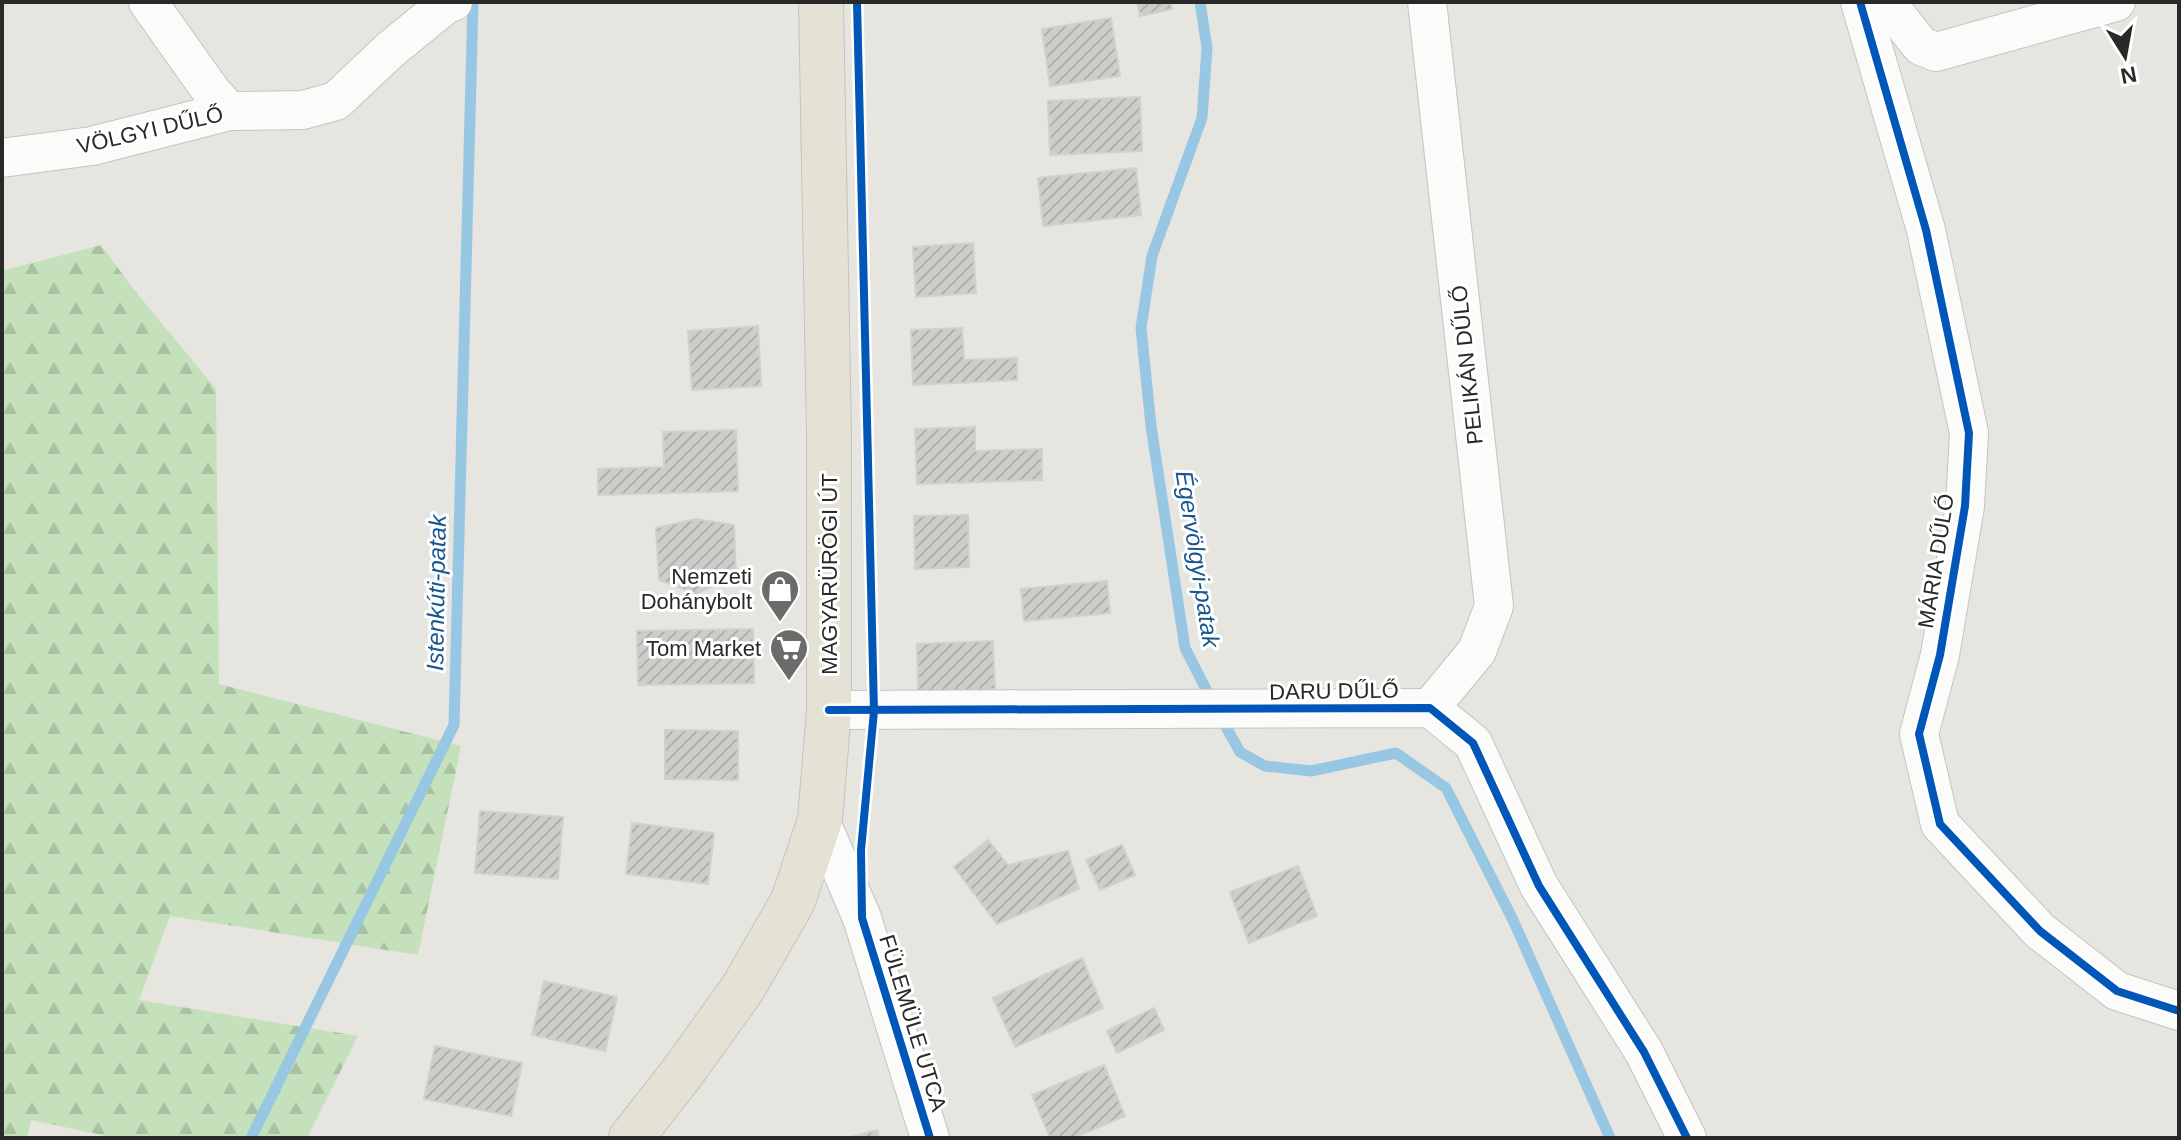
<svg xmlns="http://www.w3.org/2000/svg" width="2181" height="1140" viewBox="0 0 2181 1140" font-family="Arial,sans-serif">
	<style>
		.forest { fill: url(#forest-firs) }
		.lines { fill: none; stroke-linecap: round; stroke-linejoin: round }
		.stream { stroke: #98c7e4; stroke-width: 11 }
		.building { fill: url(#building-hatch); stroke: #d2d0cc; stroke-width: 2 }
		.minor-casing { stroke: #c4c4c5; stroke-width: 40 }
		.major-casing { stroke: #c3c3c1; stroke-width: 46 }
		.minor { stroke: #fbfbfa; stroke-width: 38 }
		.major { stroke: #e4e2d4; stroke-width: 44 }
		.cycleway-casing { stroke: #fff; stroke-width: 13 }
		.cycleway { stroke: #0057b8; stroke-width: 8 }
		.labels { text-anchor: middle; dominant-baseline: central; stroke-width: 6; stroke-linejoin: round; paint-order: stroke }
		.street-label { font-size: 22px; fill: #292929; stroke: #fff }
		.poi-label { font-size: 22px; fill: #292929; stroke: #fff; text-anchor: end }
		.water-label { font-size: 24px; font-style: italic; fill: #175790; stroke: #fff }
	</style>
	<defs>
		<pattern id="forest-firs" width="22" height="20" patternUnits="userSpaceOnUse" patternTransform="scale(2)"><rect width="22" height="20" fill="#c5e1bb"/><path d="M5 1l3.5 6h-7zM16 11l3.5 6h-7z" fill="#a9c1a1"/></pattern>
		<pattern id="building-hatch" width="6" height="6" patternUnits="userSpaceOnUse" patternTransform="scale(2)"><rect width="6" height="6" fill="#cecdc9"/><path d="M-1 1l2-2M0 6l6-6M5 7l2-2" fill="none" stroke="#b1b0ad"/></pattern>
	</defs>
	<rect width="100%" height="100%" fill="#e6e5e0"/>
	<path class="forest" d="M101,245L135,291L216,389L219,684L461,746L418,955L170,916L139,1000L358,1036L307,1138H116L31,1120L27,1138H2V271Z"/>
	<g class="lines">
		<g class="stream">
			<path d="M1200,2L1207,48L1202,118L1152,256L1141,328L1151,426L1185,648L1212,701"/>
			<path d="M1220,716L1240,752L1265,766L1311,771L1396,753L1446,788L1513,920L1610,1138"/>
			<path d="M251,1138L454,725L473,2"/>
		</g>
	</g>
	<g class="building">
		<path d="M1137,2H1171L1172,9L1140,16Z"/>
		<path d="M1111,18L1120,76L1050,86L1042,29Z"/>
		<path d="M1140,97L1142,151L1050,155L1048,101Z"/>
		<path d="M1136,168L1141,215L1043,226L1038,178Z"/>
		<path d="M973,243L976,293L916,297L913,247Z"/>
		<path d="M758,326L761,386L692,390L688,331Z"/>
		<path d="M962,328L964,360L1017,358V380L913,385L911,330Z"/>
		<path d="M975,427V451L1042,449V480L917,484L915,429Z"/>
		<path d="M736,430L738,491L598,495V469L664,467L663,432Z"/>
		<path d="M968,515L969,567L915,569L914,516Z"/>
		<path d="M696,519L734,525L736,576L696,594L659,580L656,528Z"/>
		<path d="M1107,581L1110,613L1024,621L1021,589Z"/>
		<path d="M753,629L754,683L638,685L637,631Z"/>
		<path d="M993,641L995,689L918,692L917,644Z"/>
		<path d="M665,730L738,731V780L665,779Z"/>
		<path d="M480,811L563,817L558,879L475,873Z"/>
		<path d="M632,823L714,833L708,884L626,874Z"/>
		<path d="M988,840L1008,865L1068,851L1079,889L997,924L954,867Z"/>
		<path d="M1122,845L1135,875L1100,890L1086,860Z"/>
		<path d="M1298,866L1317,916L1249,943L1230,892Z"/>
		<path d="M1082,958L1103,1008L1015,1047L993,998Z"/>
		<path d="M544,981L617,997L605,1051L532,1035Z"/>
		<path d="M1154,1008L1164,1030L1117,1053L1107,1031Z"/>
		<path d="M435,1046L522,1063L511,1116L424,1099Z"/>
		<path d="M1104,1065L1125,1116L1073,1138H1050L1032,1095Z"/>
		<path d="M877,1130L879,1138H848Z"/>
	</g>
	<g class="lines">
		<defs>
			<g id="minor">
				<path d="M148,2L211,91L229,111"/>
				<path d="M1427,2L1494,606L1477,651L1430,708"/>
				<path d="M1860,2L1926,230L1969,433L1965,506L1940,655L1919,734L1940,824L2040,931L2117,991L2179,1011"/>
				<path d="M1886,2L1921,46L1936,52L2116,2"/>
				<path d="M2,158L92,146L229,111L303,110L336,101L390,50L445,5L453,2"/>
				<path d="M829,710L1430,708L1473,743L1539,886L1644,1052L1687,1138"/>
				<path d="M820,820L862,918L930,1138"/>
			</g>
			<path id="major" d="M631,1138L682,1073L743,988L793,901L820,820L829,710V435L821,2"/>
		</defs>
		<use href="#minor" class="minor-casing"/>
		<use href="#major" class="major-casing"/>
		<use href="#minor" class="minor"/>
		<use href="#major" class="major"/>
		<defs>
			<g id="cycleway">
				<path d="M857,2L874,711L861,850L862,918L930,1138"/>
				<path d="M1860,2L1926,230L1969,433L1965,506L1940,655L1919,734L1940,824L2040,931L2117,991L2179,1011"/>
				<path d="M829,710L1430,708L1473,743L1539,886L1644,1052L1687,1138"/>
			</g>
		</defs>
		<use href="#cycleway" class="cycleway-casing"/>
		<use href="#cycleway" class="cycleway"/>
	</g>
	<defs>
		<symbol id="shop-pin" viewBox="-11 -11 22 30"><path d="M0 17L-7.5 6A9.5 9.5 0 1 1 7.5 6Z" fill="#6b6b69" stroke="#fff"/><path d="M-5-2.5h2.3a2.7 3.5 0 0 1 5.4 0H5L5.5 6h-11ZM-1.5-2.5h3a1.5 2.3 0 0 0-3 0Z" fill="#fff"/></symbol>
		<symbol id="supermarket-pin" viewBox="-11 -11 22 30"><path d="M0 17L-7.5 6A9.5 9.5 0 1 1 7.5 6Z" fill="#6b6b69" stroke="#fff"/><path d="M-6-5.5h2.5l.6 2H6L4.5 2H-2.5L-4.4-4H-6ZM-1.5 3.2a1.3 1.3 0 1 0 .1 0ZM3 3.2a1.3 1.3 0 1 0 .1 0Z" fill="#fff"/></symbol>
	</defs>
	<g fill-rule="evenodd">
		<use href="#shop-pin" x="758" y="567" width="44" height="60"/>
		<use href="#supermarket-pin" x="767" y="626" width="44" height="60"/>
	</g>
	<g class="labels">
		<g class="street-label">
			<text transform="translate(150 130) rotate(-13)">VÖLGYI DŰLŐ</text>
			<text transform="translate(1467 365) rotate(-96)">PELIKÁN DŰLŐ</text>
			<text transform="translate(1936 561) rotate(-81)">MÁRIA DŰLŐ</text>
			<text transform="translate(829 574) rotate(-90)">MAGYARÜRÖGI ÚT</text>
			<text transform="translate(1334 691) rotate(-1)">DARU DŰLŐ</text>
			<text transform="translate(913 1023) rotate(73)">FÜLEMÜLE UTCA</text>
		</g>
		<g class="poi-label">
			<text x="752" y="576">Nemzeti<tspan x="752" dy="25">Dohánybolt</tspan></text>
			<text x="761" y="648">Tom Market</text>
		</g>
		<g class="water-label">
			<text transform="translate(1198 559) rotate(81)">Égervölgyi-patak</text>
			<text transform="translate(436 593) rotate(-89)">Istenkúti-patak</text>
		</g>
	</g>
	<rect width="2181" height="1140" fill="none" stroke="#292929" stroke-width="8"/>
	<g transform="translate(2125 56) rotate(169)" stroke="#ffffff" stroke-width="6" paint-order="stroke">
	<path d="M0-6L14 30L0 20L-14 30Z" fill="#292929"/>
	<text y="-12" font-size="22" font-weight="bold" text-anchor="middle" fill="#292929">N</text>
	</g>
</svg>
